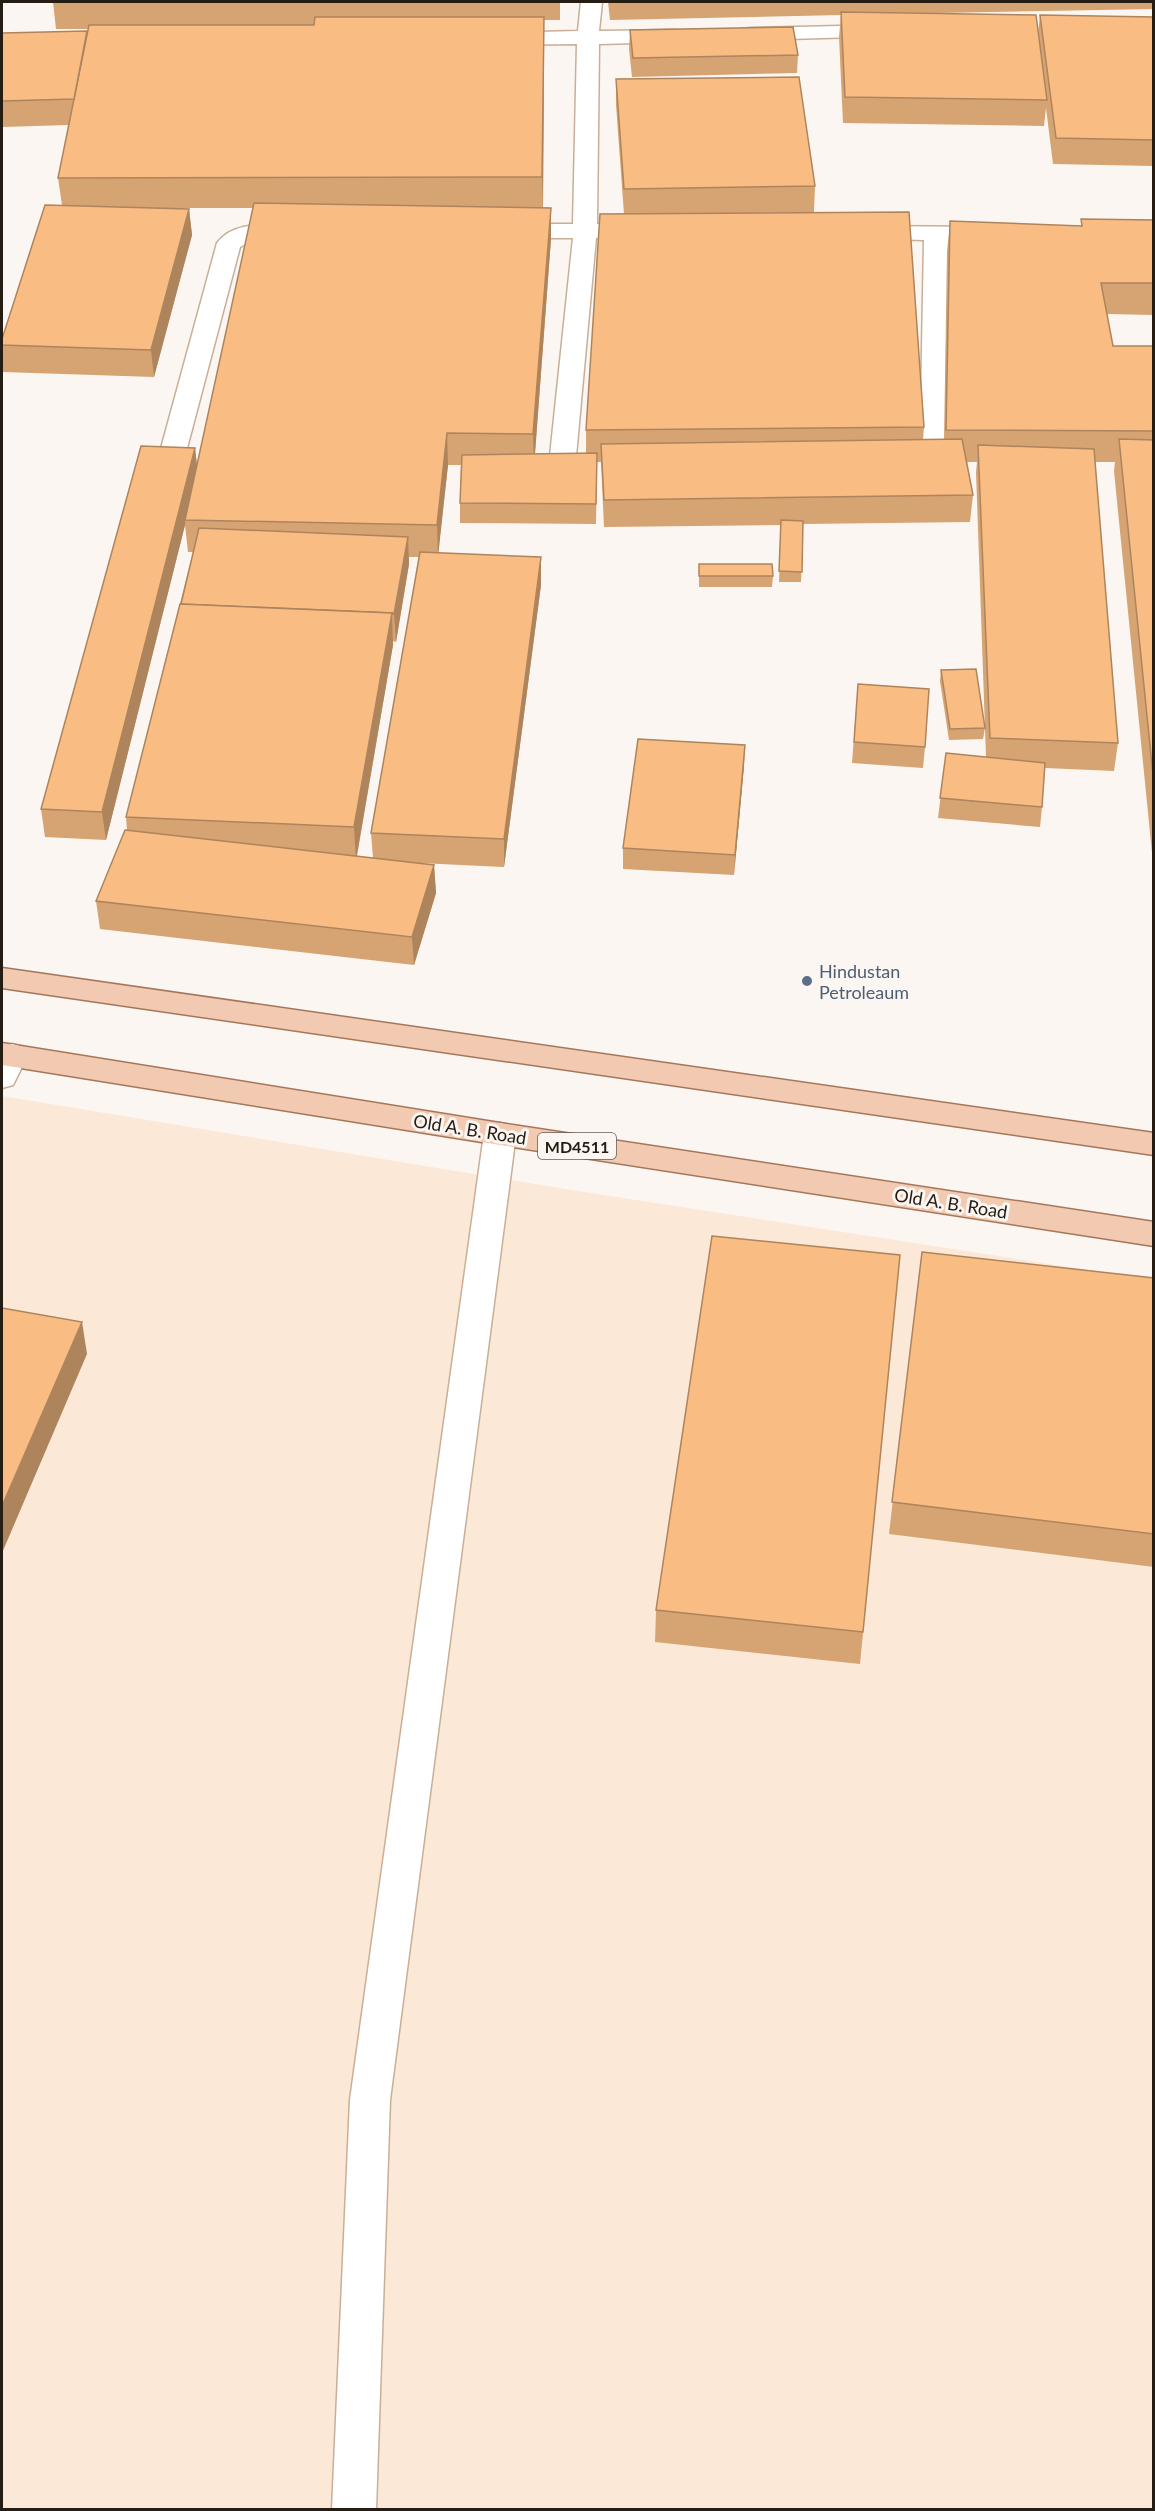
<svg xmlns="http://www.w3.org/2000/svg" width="1155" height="2511" viewBox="0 0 1155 2511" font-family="Lato,sans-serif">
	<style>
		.built { fill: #fce8d6 }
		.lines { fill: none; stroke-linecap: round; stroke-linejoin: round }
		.lane-casing { stroke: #c8af98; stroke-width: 3 }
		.street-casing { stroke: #c8af98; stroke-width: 3 }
		.primary-casing { stroke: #a57659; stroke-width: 3 }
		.lane { fill: #fff; fill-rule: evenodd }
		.street { fill: #fff; fill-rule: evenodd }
		.primary { fill: #f2cab2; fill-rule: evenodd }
		.wall { fill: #d6a372; fill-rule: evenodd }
		.shaded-wall { fill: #ae845c }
		.building { fill: #f9bd84; stroke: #ae845c; stroke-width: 1.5 }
		.service-dot { fill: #5c6f8a; stroke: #fbf6f1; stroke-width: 2 }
		.labels { text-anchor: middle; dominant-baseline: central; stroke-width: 6; stroke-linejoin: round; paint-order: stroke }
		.shield { fill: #fbf6f1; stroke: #655d56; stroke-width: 1.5 }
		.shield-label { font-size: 16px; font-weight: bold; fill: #251c13 }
		.service-label { font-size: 18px; fill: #4e5e75; stroke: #fbf6f1; text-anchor: start }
		.street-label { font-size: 18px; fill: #251c13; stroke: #fbf6f1 }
	</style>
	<rect width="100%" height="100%" fill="#fbf6f1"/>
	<path class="built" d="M2,1096L565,1189L1153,1280V2509H2Z"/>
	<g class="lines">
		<defs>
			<path id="lane" d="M12,1044L23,1047L28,1055L13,1085L2,1088V1047Z"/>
			<g id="street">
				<path d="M581,2H602L599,31L675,30L683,31L686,36L683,41L675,42L599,44L597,224L653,226L657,231L653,236L596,238L576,456L572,461L563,464L554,461L550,456L573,238H507L499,236L495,231L499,226L507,224H573L577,44L498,45L490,44L487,39L490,34L498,33L578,31Z"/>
				<path d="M885,25L893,26L896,31L893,36L750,40L742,39L739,34L742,29L750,28Z"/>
				<path d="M291,224L299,226L303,231L299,236L255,239L240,247L186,452L182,457L173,460L164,457L160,452L217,243C233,221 267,225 291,224Z"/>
				<path d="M864,226L993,227L1001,229L1005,234L1001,239L948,241L946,456L942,461L933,464L924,461L920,456L924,240L856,238L852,233L856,228Z"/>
				<path d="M500,1123L511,1126L516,1134L390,2100L376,2510H332L350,2100L484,1134L489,1126Z"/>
			</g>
			<g id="primary">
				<path d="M2,968L1154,1133V1155L2,988Z"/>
				<path d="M2,1043L500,1123L1154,1222V1246L500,1145L2,1065Z"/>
			</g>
		</defs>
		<use href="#lane" class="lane-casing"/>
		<use href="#street" class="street-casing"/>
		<use href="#primary" class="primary-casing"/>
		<use href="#lane" class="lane"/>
		<use href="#street" class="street"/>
		<use href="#primary" class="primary"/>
	</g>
	<g class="wall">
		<path d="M53,2H560V20H544L543,208H551V239L535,454L586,453V430L624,214L616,105V79L815,186L814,212L693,214L924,427L923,440H944L947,252L950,221L1081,226V219L1154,220V315L1107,314L1113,346H1154V873L1114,471L1115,462H1095L1118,743L1114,771L1045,768L1042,807L1040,827L938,818L946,753L986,757L976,472L977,462H967L973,495L970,522L803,524L801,582H779L781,525L604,527L601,462H597L596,524L460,523V503L461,465H448L438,553L541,557V585L504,867L419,863L434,865L436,893L414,965L100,929L96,901L127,830L126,817L193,552H188L185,525L106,840L45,837L41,809L195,448L197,465L253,208H162L189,209L192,235L154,377L3,372L2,359V339L62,205L58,178L69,125L2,127V33L87,35L89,29H56ZM409,557H419L371,833L373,858L357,856L393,645V641L396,642L409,564Z"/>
		<path d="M608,2H1154V9L938,13L1038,34L1040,15L1154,17V166L1053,164L1046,108L1044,126L843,123L839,37L841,15L610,20Z"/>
		<path d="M630,30L798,55L797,73L632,77L629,49Z"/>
		<path d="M699,564L773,576L772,587H699Z"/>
		<path d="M941,670L985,728L983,739L949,740L940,681Z"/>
		<path d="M858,684L925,747L923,768L852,763Z"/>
		<path d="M744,766L734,875L623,869V848Z"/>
		<path d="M922,1252L1154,1278V1567L889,1534Z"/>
		<path d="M900,1255L860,1664L655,1642L656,1610Z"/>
	</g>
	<g class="shaded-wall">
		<path d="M544,17V47L543,208L542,177Z"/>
		<path d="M551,208V239L534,466L533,434Z"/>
		<path d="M189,209L192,235L154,377L151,350Z"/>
		<path d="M447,433L448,465L438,557L437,525Z"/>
		<path d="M195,448L198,475L185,520V525L106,840L102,812Z"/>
		<path d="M408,537L409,564L396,642L394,614Z"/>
		<path d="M541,557V585L504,867V839Z"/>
		<path d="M392,613L393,645L356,860L354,827Z"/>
		<path d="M745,745L744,766L734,875L735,855Z"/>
		<path d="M434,865L436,893L414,965L412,937Z"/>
		<path d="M82,1322L87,1354L2,1553V1506Z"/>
	</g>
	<g class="building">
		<path d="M841,12L1036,15L1047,100L845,97Z"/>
		<path d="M1040,15L1154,17V140L1056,138Z"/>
		<path d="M315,17H544L542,177L58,178L89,25H314Z"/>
		<path d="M793,27L798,55L633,58L630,30Z"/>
		<path d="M87,31L74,99L2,101V33Z"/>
		<path d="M799,77L815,186L624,189L616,79Z"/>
		<path d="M254,203L551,208L533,434L447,433L437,525L185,520Z"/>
		<path d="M45,205L189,209L151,350L2,345V339Z"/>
		<path d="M909,212L924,427L586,430L600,214Z"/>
		<path d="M1081,219L1154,220V283H1101L1113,346H1154V431L946,430L950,221L1082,226Z"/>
		<path d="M962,439L973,495L604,500L601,444Z"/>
		<path d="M1119,439L1154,440V785Z"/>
		<path d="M978,445L1094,449L1118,743L990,738Z"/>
		<path d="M141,446L195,448L102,812L41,809Z"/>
		<path d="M597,453L596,504L460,503L462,455Z"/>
		<path d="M781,520L803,521L802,572L779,571Z"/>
		<path d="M199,528L408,537L394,614H391L392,613L181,604Z"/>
		<path d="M420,552L541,557L504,839L371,833Z"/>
		<path d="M699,564H772L773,576H699Z"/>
		<path d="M180,604L392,613L354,827L126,817Z"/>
		<path d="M976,669L985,728L950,729L941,670Z"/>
		<path d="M858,684L929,689L925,747L854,742Z"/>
		<path d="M638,739L745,745L735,855L623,848Z"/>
		<path d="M946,753L1045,763L1042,807L940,798Z"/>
		<path d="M125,830L434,865L412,937L96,901Z"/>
		<path d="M712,1236L900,1255L863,1632L656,1610Z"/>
		<path d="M922,1252L1154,1278V1534L892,1502Z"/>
		<path d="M2,1308L82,1322L2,1506Z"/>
	</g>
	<circle class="service-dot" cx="807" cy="981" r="6"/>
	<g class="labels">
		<rect class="shield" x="538" y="1133" width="78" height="26" rx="4.5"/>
		<g class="shield-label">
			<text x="577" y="1146">MD4511</text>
		</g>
		<g class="service-label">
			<text x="819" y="971">Hindustan<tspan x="819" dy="21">Petroleaum</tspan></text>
		</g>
		<g class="street-label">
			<text transform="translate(470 1129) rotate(9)">Old A. B. Road</text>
			<text transform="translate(951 1203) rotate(9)">Old A. B. Road</text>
		</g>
	</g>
	<rect width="1155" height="2511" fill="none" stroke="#251c13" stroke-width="6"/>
</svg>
